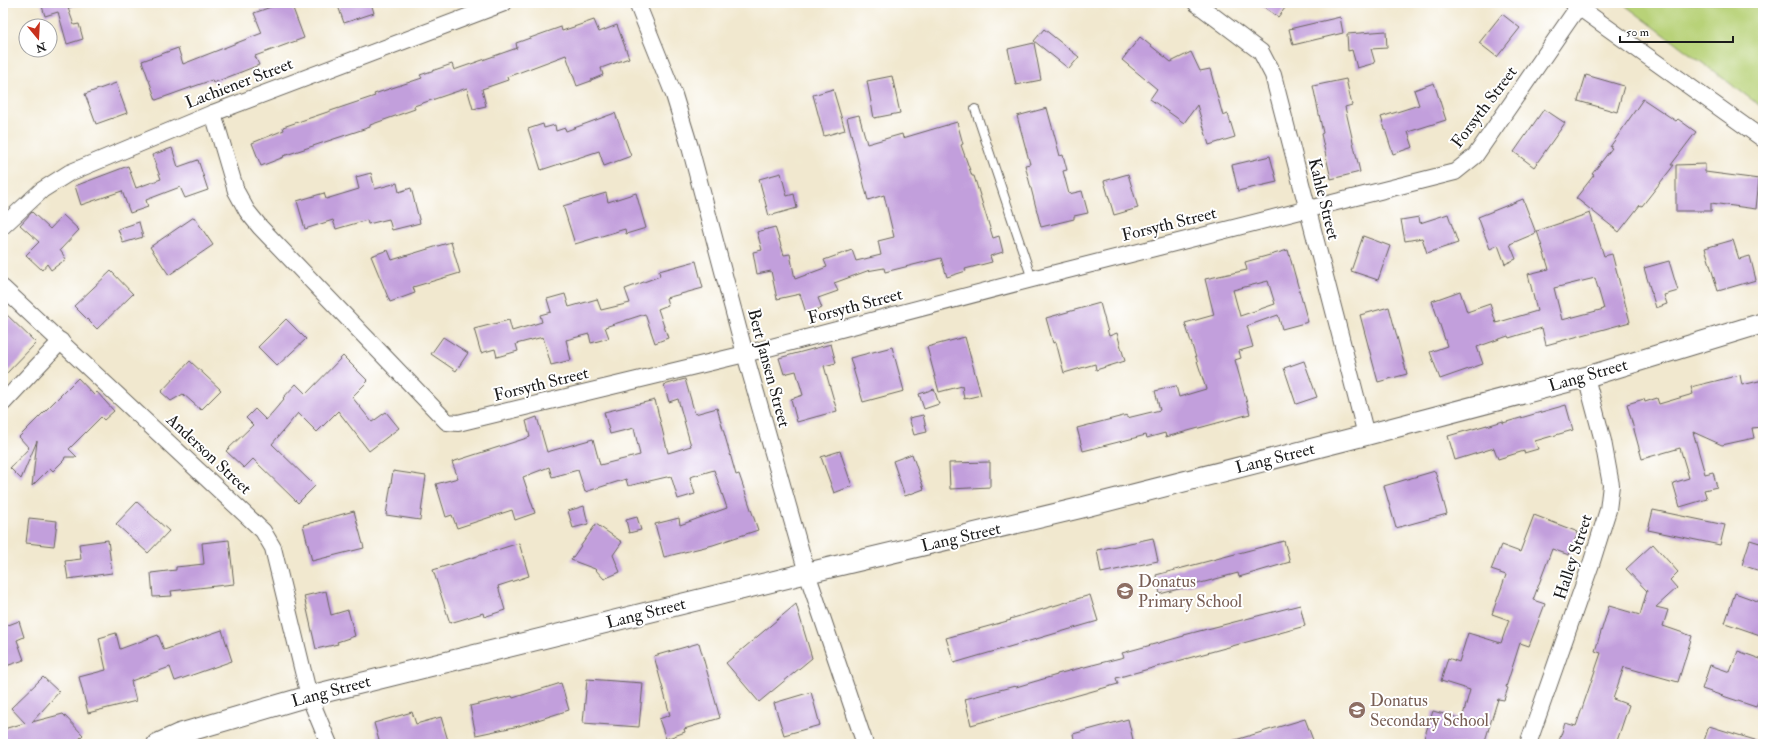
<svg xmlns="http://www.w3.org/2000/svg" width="1766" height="747" viewBox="0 0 1766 747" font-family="'IM FELL Double Pica',serif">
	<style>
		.green { fill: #b8d278; stroke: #6a774a }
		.building { fill: #c29fdc; fill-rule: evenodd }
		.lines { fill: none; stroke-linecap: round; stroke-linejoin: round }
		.service-casing { stroke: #67635b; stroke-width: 10 }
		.minor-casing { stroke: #67635b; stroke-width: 18 }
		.tertiary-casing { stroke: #67635b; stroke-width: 22 }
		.service { stroke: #fff; stroke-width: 8 }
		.minor { stroke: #fff; stroke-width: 16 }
		.tertiary { stroke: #fff; stroke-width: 20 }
		.labels { text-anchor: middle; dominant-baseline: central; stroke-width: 4; stroke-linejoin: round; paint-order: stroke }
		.street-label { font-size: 17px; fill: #1c1c1c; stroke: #fff }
		.education-label { font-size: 17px; fill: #785e54; stroke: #fff; text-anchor: start }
	</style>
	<rect width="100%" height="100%" fill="#fff"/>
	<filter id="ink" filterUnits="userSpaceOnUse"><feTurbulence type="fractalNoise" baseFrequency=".025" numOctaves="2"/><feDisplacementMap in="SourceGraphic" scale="8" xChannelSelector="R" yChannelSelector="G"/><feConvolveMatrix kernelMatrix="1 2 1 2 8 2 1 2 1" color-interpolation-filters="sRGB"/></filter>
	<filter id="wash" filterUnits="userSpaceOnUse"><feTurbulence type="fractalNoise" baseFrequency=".012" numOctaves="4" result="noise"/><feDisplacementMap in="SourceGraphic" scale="16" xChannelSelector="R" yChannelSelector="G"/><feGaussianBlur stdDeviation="0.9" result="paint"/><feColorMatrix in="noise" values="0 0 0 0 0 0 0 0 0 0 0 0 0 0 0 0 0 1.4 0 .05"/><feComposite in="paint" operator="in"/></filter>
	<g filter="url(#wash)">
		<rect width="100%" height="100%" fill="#f1e8cf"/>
		<path class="green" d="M1622,3H1763V108Z"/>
		<g id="blocks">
			<g class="building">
				<path d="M41,3H77V5L68,8L74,25L79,24L83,39L67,44L58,12L45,16Z"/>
				<path d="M282,3H291L304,38L255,56L259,65L213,83L212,80L156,100L142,61L178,48L183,64L262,33L254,13Z"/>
				<path d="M337,3H371L374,13L344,23Z"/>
				<path d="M1258,3H1289L1278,17Z"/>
				<path d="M1502,14L1520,28L1497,57L1479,43Z"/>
				<path d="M1340,17L1343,33L1293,45L1289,29Z"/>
				<path d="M594,20L599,32L617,25L629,58L601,68L603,75L591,80V81L577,86L566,55L507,77L508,80L482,89L486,106L473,109L467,88L414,106L415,109L370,125V127L283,156L284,157L261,166L252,143L284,130L283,127L375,96L374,94L422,78L420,75L452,64L454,70L517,48L516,43L561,27L562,31Z"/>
				<path d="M1044,29L1079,57L1069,69L1034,41Z"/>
				<path d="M1386,31L1387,48L1371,49L1375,63L1357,68L1352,50L1348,51L1347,34Z"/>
				<path d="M1140,37L1171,62L1191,52L1200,71L1210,69L1223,116L1228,114L1235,137L1209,145L1197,105L1184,123L1150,99L1157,89L1122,60Z"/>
				<path d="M1034,43L1041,80L1016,85L1008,49Z"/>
				<path d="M1586,75L1624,86L1617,112L1578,101Z"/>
				<path d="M892,76L900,113L874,118L867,81Z"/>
				<path d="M1346,79L1352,105L1345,107L1360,172L1331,179L1321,134L1323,133L1313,86Z"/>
				<path d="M116,83L127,113L96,124L85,94Z"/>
				<path d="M1434,83L1446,120L1408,132L1413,147L1393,154L1381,117L1419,105L1414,90Z"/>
				<path d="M833,89L845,130L824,136L813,95Z"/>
				<path d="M1643,99L1676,121L1678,119L1696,132L1671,165H1674L1642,206L1640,205L1619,232L1576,198L1594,175L1592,174L1612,148L1610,147Z"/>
				<path d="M1047,108L1060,156L1063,155L1067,170L1063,171L1069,194L1082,191L1088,213L1074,216V219L1041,227L1025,165L1030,164L1017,116Z"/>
				<path d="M1544,109L1565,123L1534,167L1514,152Z"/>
				<path d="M615,113L631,156L604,166L599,151L541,170L528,129L543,124L544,128L555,125L556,131L565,128L566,131Z"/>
				<path d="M859,115L867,144L902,134L903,138L957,122L963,144L961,145L972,176H974L993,238L999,236L1003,252L990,256L992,262L965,269L966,271L947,277L941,258L885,272L884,268L867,271L834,283L838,291L818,298L822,308L806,313L800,294L777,299L771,271L757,274L753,252L762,250L757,232L775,227L784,255L790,254L795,279L827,267L824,260L852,250L856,261L881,255L878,241L894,237L884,195L868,200L847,118Z"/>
				<path d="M172,148L178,167L198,160L208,190L185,198L180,187L146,200L148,207L130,213L122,191L81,205L75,186L128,166L136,188L161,179L152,155Z"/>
				<path d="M1270,156L1277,182L1238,191L1232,165Z"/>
				<path d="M1705,164V172L1759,179L1756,209L1711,203V211H1676V165Z"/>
				<path d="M371,173L375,189L397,183L399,192L411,188L420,223L392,230L389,219L368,224L367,220L336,229L333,220L305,229L297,201L324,193L326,199L359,189L356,177Z"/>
				<path d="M781,173L787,196L794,194L797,208L769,216L759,179Z"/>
				<path d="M1128,174L1138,208L1114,215L1104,181Z"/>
				<path d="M606,193L608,202L636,193L646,228L626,234L625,229L575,244L563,206Z"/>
				<path d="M1523,199L1536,233L1510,244L1516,259L1505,264L1498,245L1490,249L1478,217Z"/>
				<path d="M32,212L50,229L63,215L79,230L60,250L66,259L51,270L47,264L42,270L26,255L39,242L20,225Z"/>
				<path d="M1590,213L1604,256L1612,254L1630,322L1546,345L1542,328L1509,338L1508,336L1477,347L1483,364L1440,379L1430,352L1447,346L1432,301L1460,291L1467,312L1490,304L1496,323L1537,311L1528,274L1549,269L1537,231ZM1595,278L1604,309L1562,320L1554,288Z"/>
				<path d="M1448,214L1458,243L1427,253L1422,238L1405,241L1401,220L1419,217L1420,223Z"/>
				<path d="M194,217L213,245L169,275L150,247Z"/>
				<path d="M139,222L143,237L123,243L118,229Z"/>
				<path d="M1363,236L1390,246L1378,280L1351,271Z"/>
				<path d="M1733,240L1739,259L1750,256L1756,280L1718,291L1705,248Z"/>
				<path d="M451,242L460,273L413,287L415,293L390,302L371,256L388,250L392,260Z"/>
				<path d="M1288,250L1308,322L1282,329L1278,315L1247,326L1253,347L1239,351L1241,358L1235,360L1250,414L1166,437L1165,433L1147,438L1146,435L1083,451L1077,428L1127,415V418L1160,410L1155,391L1176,386L1179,397L1206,389L1185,323L1214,315L1205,279L1247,270L1245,262ZM1268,281L1275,304L1240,316L1233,290Z"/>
				<path d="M696,261L703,288L666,298L668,305L658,309L668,338L655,343L645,314L605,327L609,338L591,343L589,334L566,340L571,360L551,365L543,337L516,344L518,351L497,357L495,349L481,353L474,329L509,320L512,331L542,322L540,315L551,312L547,299L565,294L569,307L597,299L601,310L630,303L625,289L660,276L659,271Z"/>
				<path d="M1669,261L1678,291L1664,295L1667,304L1656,308L1644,268Z"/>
				<path d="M111,271L133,294L97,329L74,306Z"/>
				<path d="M1100,303L1109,336L1117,333L1125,361L1096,370L1095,364L1064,373L1056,342L1053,343L1046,318Z"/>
				<path d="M1389,307L1407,374L1378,382L1360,315Z"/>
				<path d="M3,311L36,343L3,377Z"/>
				<path d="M286,319L306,339L277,366L258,347Z"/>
				<path d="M443,337L468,353L456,371L431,354Z"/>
				<path d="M965,337L981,395L964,399L962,386L939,392L927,347Z"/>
				<path d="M831,344L836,363L824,366L837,411L797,422L791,399L803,395L796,371L784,374L779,358Z"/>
				<path d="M892,347L904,391L863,402L850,358Z"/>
				<path d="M343,356L368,381L352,397L372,422L386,412L399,428L369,451L338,411L317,432L298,413L272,444L315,486L298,503L253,459L244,468L226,451L253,425L246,418L255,409L266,420L284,399L283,398L296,384L306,394Z"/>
				<path d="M190,361L221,390L201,410L183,394L171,401L161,392Z"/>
				<path d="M1304,361L1317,397L1296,404L1284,368Z"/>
				<path d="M1740,375L1742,385L1763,380V427L1752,428L1754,438L1722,445L1693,432L1705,474L1713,472L1717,487L1704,490L1707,499L1680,507L1673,483L1689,478L1680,448L1642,459L1627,404L1644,399L1645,402L1657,398L1659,404L1693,394L1691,387Z"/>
				<path d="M78,378L94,395L97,392L114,411L104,420L101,417L69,449L77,457H65L64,460L53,471L50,468L32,486L37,441L21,479L10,468L29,448L19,437Z"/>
				<path d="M685,379L695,414L717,408L736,475L739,474L758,530L713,545L664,557L655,524L679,518L680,525L727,508L714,470L690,477L695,494L678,499L671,476L628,486L626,479L585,492L578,470L552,477L549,467L523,477L535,513L515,520L512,510L457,528L452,515L446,517L436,484L458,478L452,462L530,437L526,421L537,417L547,452L593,439L600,465L640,455L634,428L610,434L604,412L655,400L668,453L691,446L678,399L669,402L664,385Z"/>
				<path d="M934,389L939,404L924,409L919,394Z"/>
				<path d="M1566,405L1573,430L1535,441L1538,449L1524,453V451L1498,459L1494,448L1455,460L1448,436L1487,425V426L1503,421V423Z"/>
				<path d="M923,415L927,432L914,435L909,418Z"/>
				<path d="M840,451L852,486L834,493L821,457Z"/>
				<path d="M912,454L924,489L905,496L893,461Z"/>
				<path d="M990,462V487L950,489L949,463Z"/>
				<path d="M393,471L426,476L420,520L386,515Z"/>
				<path d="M1435,471L1447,514L1396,528L1384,486Z"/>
				<path d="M137,502L169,531L148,553L116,524Z"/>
				<path d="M584,506L588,524L573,528L568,511Z"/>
				<path d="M1653,510L1725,525L1720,545L1648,530Z"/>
				<path d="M354,511L364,548L312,561L303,525Z"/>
				<path d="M1534,515L1578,532L1569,555L1552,549L1533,600L1545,604L1529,646L1520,643L1506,687L1508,688L1504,700L1498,699L1484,744H1422L1433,711L1462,719L1470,690L1441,681L1448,658L1459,662L1468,633L1501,643L1509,620L1492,614L1506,575L1491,570L1501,545L1520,552Z"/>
				<path d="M637,517L641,530L629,533L626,520Z"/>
				<path d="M29,518L57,521L54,546L26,543Z"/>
				<path d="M596,524L622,542L613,555L620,572L604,579L595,569L571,560Z"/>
				<path d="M1153,538L1158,561L1101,573L1097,550Z"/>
				<path d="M108,540L112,573L68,579L65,561L81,559L79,544Z"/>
				<path d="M229,540L234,584L171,591L172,596L153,597L151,573L176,570V567L204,564L202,543Z"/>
				<path d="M1750,540L1763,544V572L1742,565Z"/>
				<path d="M1284,541L1290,562L1239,577L1238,573L1160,594L1156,575Z"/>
				<path d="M519,543L529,576L498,586L505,610L484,617L483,613L450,623L433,570Z"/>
				<path d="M1653,544L1678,572L1670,580L1677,588L1656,607L1668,610L1663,626L1692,636L1678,682L1624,667L1613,699L1629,705L1616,744H1558L1565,723L1576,726L1601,653L1595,651L1609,606L1640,615L1647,591L1626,569Z"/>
				<path d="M326,591L331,615L348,610L355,636L337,642L338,644L316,649L304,596Z"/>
				<path d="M1735,593L1763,603V636L1725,623Z"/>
				<path d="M1090,595L1098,621L954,663L946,638L1011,620L1010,619Z"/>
				<path d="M796,604L812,658L759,702L726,663Z"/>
				<path d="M1300,605L1305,626L1116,678L1118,684L971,725L965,699L1015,686L1016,687L1057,675V674L1124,657L1122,653L1184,636V635Z"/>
				<path d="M19,621L24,637L17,640L24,660L3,667V627Z"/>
				<path d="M222,630L232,661L175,681L170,667L131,681L136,701L88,713L79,677L106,670L99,638L116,633L120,649L158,635L164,650Z"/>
				<path d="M699,643L720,718L684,729L685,732L666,739L659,719L670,715L654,656Z"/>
				<path d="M1738,651L1763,660V688L1756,707L1702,689L1710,665L1730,672Z"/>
				<path d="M43,677L59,692L32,722L63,714L83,735L74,744H3V732L7,728L25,723L11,708Z"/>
				<path d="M587,679L643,683L639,727L583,723Z"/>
				<path d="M561,683L569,710L519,726L476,735L470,706L512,696L513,698Z"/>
				<path d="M811,692L820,725L784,735L774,703Z"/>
				<path d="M412,712L416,724L441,717L449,744H380L374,723Z"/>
				<path d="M1128,719L1134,744H1075L1073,734Z"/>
				<path d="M1305,719L1313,740L1302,744H1233L1232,741Z"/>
				<path d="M1709,726L1758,741L1757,744H1703Z"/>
			</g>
		</g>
	</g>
	<g filter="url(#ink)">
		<use href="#blocks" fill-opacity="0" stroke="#67635b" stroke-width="1"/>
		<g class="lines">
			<defs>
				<path id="service" d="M975,109L1032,279"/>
				<g id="minor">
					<path d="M637,3L674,95L690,147L745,354L807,573L865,744"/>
					<path d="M1196,3L1261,52L1273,75L1366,435"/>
					<path d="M1573,3L1763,139"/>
					<path d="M213,113L236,191L247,211L260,227L447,422L458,423L745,354L1032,279L1455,172L1475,156L1578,7"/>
					<path d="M3,226L42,190L69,173L213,113L504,3"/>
					<path d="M3,288L263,531L273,548L309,696L329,744"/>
					<path d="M3,403L61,341"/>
					<path d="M1528,744L1592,561L1608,510L1611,485L1603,441L1586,377"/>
				</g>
				<path id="tertiary" d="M157,744L179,734L309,696L807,573L1080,508L1366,435L1586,377L1763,323"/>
			</defs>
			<use href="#service" class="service-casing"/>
			<use href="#minor" class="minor-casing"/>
			<use href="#tertiary" class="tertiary-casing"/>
			<use href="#service" class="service"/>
			<use href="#minor" class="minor"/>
			<use href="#tertiary" class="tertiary"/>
		</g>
	</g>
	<defs>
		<symbol id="school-disc" viewBox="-11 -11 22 22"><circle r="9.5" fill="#8d6e63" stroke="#fff"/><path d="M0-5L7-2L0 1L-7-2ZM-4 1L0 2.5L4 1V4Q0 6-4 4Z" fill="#fff"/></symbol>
	</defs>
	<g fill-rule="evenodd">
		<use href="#school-disc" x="1115" y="581" width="20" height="20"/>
		<use href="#school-disc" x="1347" y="700" width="20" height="20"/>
	</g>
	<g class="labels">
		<g class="street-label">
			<text transform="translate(239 83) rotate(-21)">Lachiener Street</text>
			<text transform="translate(1484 107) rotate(-53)">Forsyth Street</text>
			<text transform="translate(1324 199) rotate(76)">Kahle Street</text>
			<text transform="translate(1169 224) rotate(-14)">Forsyth Street</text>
			<text transform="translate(855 306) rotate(-15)">Forsyth Street</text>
			<text transform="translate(769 368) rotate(75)">Bert Jansen Street</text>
			<text transform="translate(1588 375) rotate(-16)">Lang Street</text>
			<text transform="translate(541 384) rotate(-14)">Forsyth Street</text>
			<text transform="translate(209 454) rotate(43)">Anderson Street</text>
			<text transform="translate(1275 458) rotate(-14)">Lang Street</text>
			<text transform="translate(961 537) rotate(-13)">Lang Street</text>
			<text transform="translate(1573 557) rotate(-72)">Halley Street</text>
			<text transform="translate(646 613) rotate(-14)">Lang Street</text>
			<text transform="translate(331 691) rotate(-15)">Lang Street</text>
		</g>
		<g class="education-label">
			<text x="1138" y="581">Donatus<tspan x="1138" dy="20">Primary School</tspan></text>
			<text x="1370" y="700">Donatus<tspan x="1370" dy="20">Secondary School</tspan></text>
		</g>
	</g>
	<rect width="1766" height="747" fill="none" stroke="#fff" stroke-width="16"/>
	<g transform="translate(38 38) rotate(162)"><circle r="19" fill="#ffffff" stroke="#a4a4a4"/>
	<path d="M0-3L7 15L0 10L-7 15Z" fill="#c8321e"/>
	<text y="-6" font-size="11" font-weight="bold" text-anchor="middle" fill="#1c1c1c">N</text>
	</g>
	<path d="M1620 36v6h113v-6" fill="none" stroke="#1c1c1c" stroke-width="2"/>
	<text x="1626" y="36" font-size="12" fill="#1c1c1c" stroke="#ffffff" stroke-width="3" paint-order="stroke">50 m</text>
</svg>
